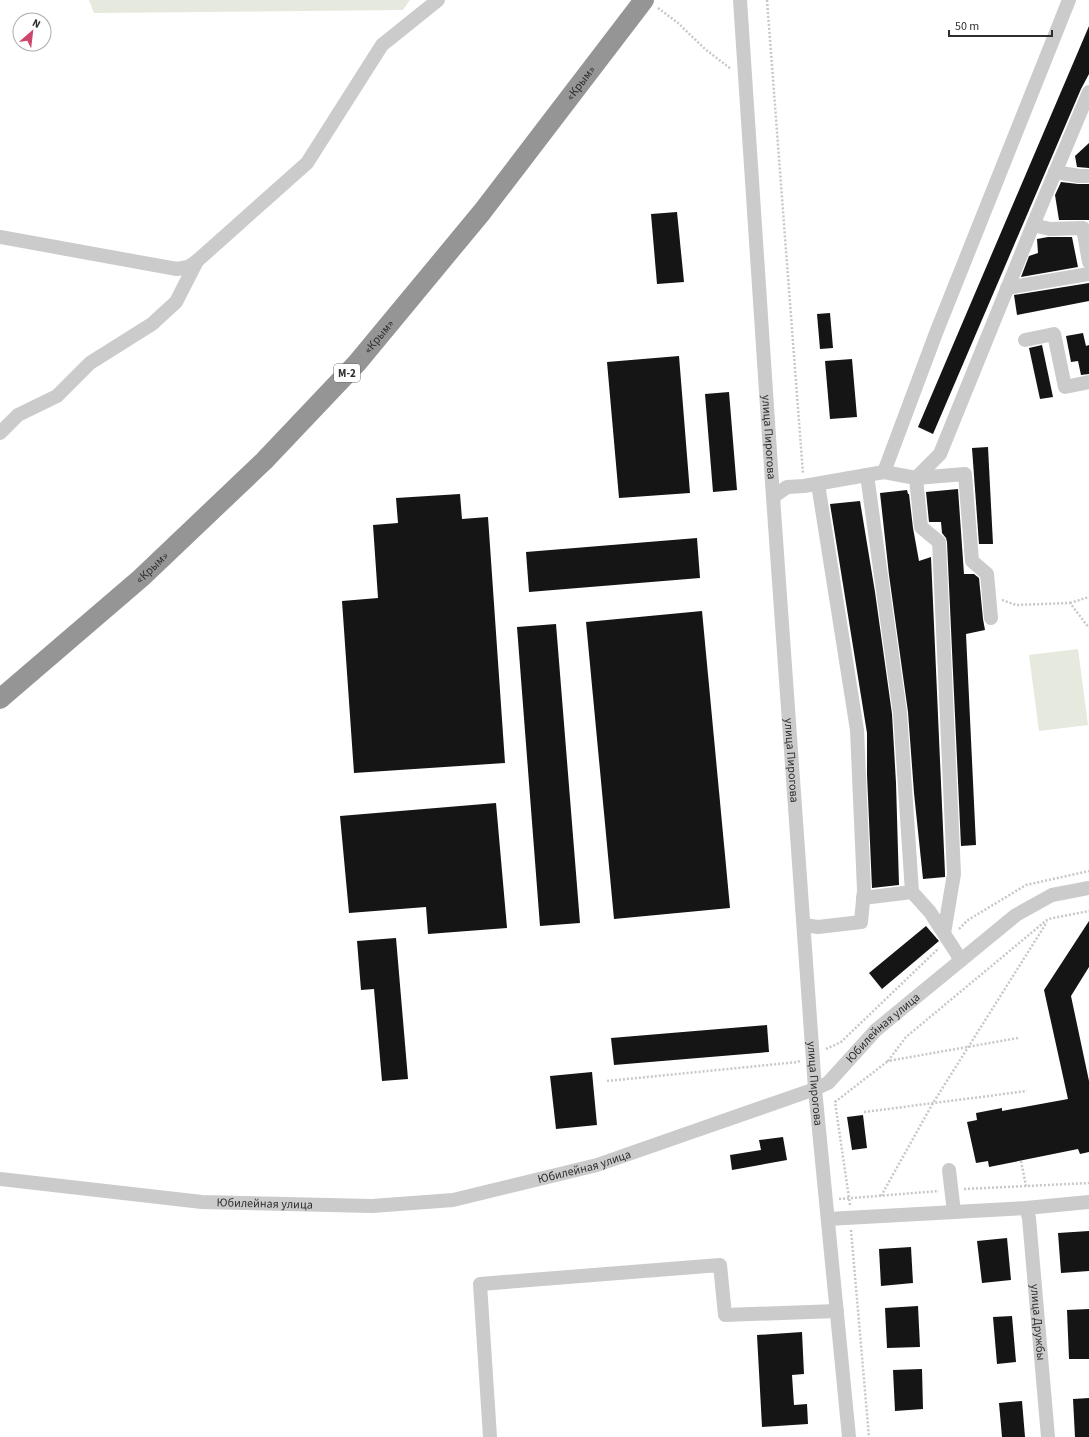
<svg xmlns="http://www.w3.org/2000/svg" width="1089" height="1437" viewBox="0 0 1089 1437" font-family="'Source Sans 3',sans-serif">
	<style>
		.green { fill: #e6e9dd }
		.building { fill: #151515 }
		.lines { fill: none; stroke-linecap: round; stroke-linejoin: round }
		.path { stroke: #c8c8c8; stroke-width: 2.5; stroke-dasharray: 2 2; stroke-linecap: butt }
		.minor { stroke: #cbcbcb; stroke-width: 14 }
		.highway { stroke: #959595; stroke-width: 20 }
		.labels { text-anchor: middle; dominant-baseline: central; stroke-width: 4; stroke-linejoin: round; paint-order: stroke }
		.shield { fill: #fff; stroke: #6d6d6d; stroke-width: 1 }
		.shield-label { font-size: 11px; font-weight: bold; fill: #2e2e2e }
		.street-label { font-size: 12px; fill: #2e2e2e; stroke: #fff }
	</style>
	<rect width="100%" height="100%" fill="#fff"/>
	<g class="green">
		<path d="M89,0H410L403,10L94,13Z"/>
		<path d="M1078,649L1088,725L1039,731L1029,655Z"/>
	</g>
	<g class="building">
		<path d="M1089,26V74L1081,89L933,434L918,427Z"/>
		<path d="M1089,143V168L1077,167L1075,156Z"/>
		<path d="M1061,182L1078,184H1089V220H1059L1055,195Z"/>
		<path d="M677,212L684,282L657,284L651,214Z"/>
		<path d="M1048,237H1072L1078,267L1021,277L1029,256L1038,253L1037,239Z"/>
		<path d="M1089,283V301L1017,315L1014,295Z"/>
		<path d="M830,313L833,348L820,349L817,314Z"/>
		<path d="M1083,333L1086,346L1089,345V374L1081,375L1078,361L1071,362L1066,336Z"/>
		<path d="M1042,345L1053,397L1040,399L1029,348Z"/>
		<path d="M679,356L690,493L619,498L607,362Z"/>
		<path d="M852,359L857,417L830,419L825,361Z"/>
		<path d="M729,392L737,490L713,492L705,394Z"/>
		<path d="M988,447L993,544H979L972,448Z"/>
		<path d="M958,489L964,574H974L979,578L983,619L985,630L966,634L976,845L961,846L947,542L946,538L942,533L941,522H929L926,492Z"/>
		<path d="M907,490L908,494H909L913,528L919,561L931,557L945,873V877L923,879L914,793L908,712L889,575L880,493Z"/>
		<path d="M460,494L462,519L488,517L505,763L354,773L342,601L378,598L373,525L398,523L396,498Z"/>
		<path d="M860,501L875,592L892,714L896,783L899,885L872,888L867,775V733L830,504Z"/>
		<path d="M697,538L700,578L529,592L526,552Z"/>
		<path d="M702,611L730,908L614,919L586,622Z"/>
		<path d="M556,624L580,923L540,926L517,627Z"/>
		<path d="M496,803L507,928L428,934L426,907L349,913L340,816Z"/>
		<path d="M1089,921V967L1071,996L1089,1081V1152L1080,1154L1078,1149L989,1167L988,1161L976,1163L967,1122L977,1120L976,1113L1002,1108V1111L1068,1099L1044,990Z"/>
		<path d="M926,926L939,941L882,989L869,973Z"/>
		<path d="M396,938L408,1079L382,1081L374,989L361,990L357,941Z"/>
		<path d="M767,1025L769,1052L614,1065L611,1038Z"/>
		<path d="M592,1072L597,1125L556,1129L550,1076Z"/>
		<path d="M863,1115L867,1148L852,1150L847,1117Z"/>
		<path d="M783,1137L787,1160L732,1170L730,1155L761,1150L759,1140Z"/>
		<path d="M1089,1231V1271L1061,1273L1058,1233Z"/>
		<path d="M1007,1238L1011,1280L982,1283L977,1241Z"/>
		<path d="M911,1247L913,1283L881,1286L879,1249Z"/>
		<path d="M918,1306L920,1347L887,1348L885,1308Z"/>
		<path d="M1089,1309V1359H1069L1067,1310Z"/>
		<path d="M1012,1316L1016,1362L997,1364L993,1317Z"/>
		<path d="M802,1332L804,1374L792,1375L794,1405L807,1404L808,1424L762,1427L757,1335Z"/>
		<path d="M922,1369L923,1409L895,1411L893,1370Z"/>
		<path d="M1089,1398V1437H1075L1073,1399Z"/>
		<path d="M1022,1401L1025,1437H1002L999,1403Z"/>
	</g>
	<g class="lines">
		<g class="path">
			<path d="M767,0L803,474"/>
			<path d="M658,8L678,23L705,49L731,69"/>
			<path d="M1002,600L1016,605L1070,603L1089,628"/>
			<path d="M1070,603L1089,597"/>
			<path d="M959,929L968,920L1026,885L1089,871"/>
			<path d="M1018,1038L888,1061L906,1037L1048,919L1089,911"/>
			<path d="M826,1049L841,1042L939,948"/>
			<path d="M607,1081L798,1062L801,1060"/>
			<path d="M864,1112L1027,1091"/>
			<path d="M1021,1161L1026,1186"/>
			<path d="M964,1189L1089,1183"/>
			<path d="M881,1196L933,1103L1047,922"/>
			<path d="M839,1199L939,1191"/>
			<path d="M850,1205L835,1102L888,1061"/>
			<path d="M851,1230L869,1437"/>
		</g>
		<g class="minor">
			<path id="s1" d="M740,0L773,497L815,1089L849,1437"/>
			<path d="M1055,172L1079,176H1089"/>
			<path d="M1033,225L1050,229L1083,228L1089,262"/>
			<path d="M0,237L177,269L188,267L197,261L307,163L382,45L438,0"/>
			<path d="M1007,288L1089,274"/>
			<path d="M1025,340L1054,334L1065,387L1089,382"/>
			<path d="M0,433L18,415L57,396L90,363L152,324L176,302L197,261"/>
			<path d="M884,472L916,478L921,527L939,542L954,874L944,933"/>
			<path d="M773,497L787,487L804,486L884,472L936,333L1069,0"/>
			<path d="M991,618L987,574L972,561L965,474L916,478L940,454L1033,225L1089,92"/>
			<path d="M912,892L930,912L961,960"/>
			<path d="M863,898L912,892L900,713L867,475"/>
			<path d="M804,925L818,927L861,922L864,890L857,730L818,484"/>
			<path d="M949,1170L954,1212"/>
			<path id="s2" d="M0,1179L202,1202L372,1206L453,1200L597,1165L815,1089L828,1083L876,1030L1016,915L1052,895L1089,888"/>
			<path id="s3" d="M1026,1208L1029,1218L1048,1437"/>
			<path d="M828,1219L1026,1208L1089,1202"/>
			<path d="M490,1437L480,1284L720,1265L725,1315L837,1311"/>
		</g>
		<path class="highway" id="s4" d="M0,699L141,578L264,461L357,363L482,212L644,0"/>
	</g>
	<g class="labels">
		<rect class="shield" x="334" y="364" width="26" height="18" rx="3"/>
		<g class="shield-label">
			<text x="347" y="373">М-2</text>
		</g>
		<g class="street-label">
			<text stroke="none"><textPath href="#s4" startOffset="849">«Крым»</textPath></text>
			<text stroke="none"><textPath href="#s4" startOffset="525">«Крым»</textPath></text>
			<text stroke="none"><textPath href="#s1" startOffset="438">улица Пирогова</textPath></text>
			<text stroke="none"><textPath href="#s4" startOffset="201">«Крым»</textPath></text>
			<text stroke="none"><textPath href="#s1" startOffset="762">улица Пирогова</textPath></text>
			<text stroke="none"><textPath href="#s2" startOffset="926">Юбилейная улица</textPath></text>
			<text stroke="none"><textPath href="#s1" startOffset="1086">улица Пирогова</textPath></text>
			<text stroke="none"><textPath href="#s2" startOffset="590">Юбилейная улица</textPath></text>
			<text stroke="none"><textPath href="#s2" startOffset="266">Юбилейная улица</textPath></text>
			<text stroke="none"><textPath href="#s3" startOffset="115">улица Дружбы</textPath></text>
		</g>
	</g>
	<g transform="translate(32 32) rotate(28)"><circle r="19" fill="#ffffff" stroke="#ababab"/>
	<path d="M0-3L7 15L0 10L-7 15Z" fill="#cf466c"/>
	<text y="-6" font-size="11" font-weight="bold" text-anchor="middle" fill="#2e2e2e">N</text>
	</g>
	<path d="M949 30v6h103v-6" fill="none" stroke="#2e2e2e" stroke-width="2"/>
	<text x="955" y="30" font-size="12" fill="#2e2e2e" stroke="#ffffff" stroke-width="3" paint-order="stroke">50 m</text>
</svg>
